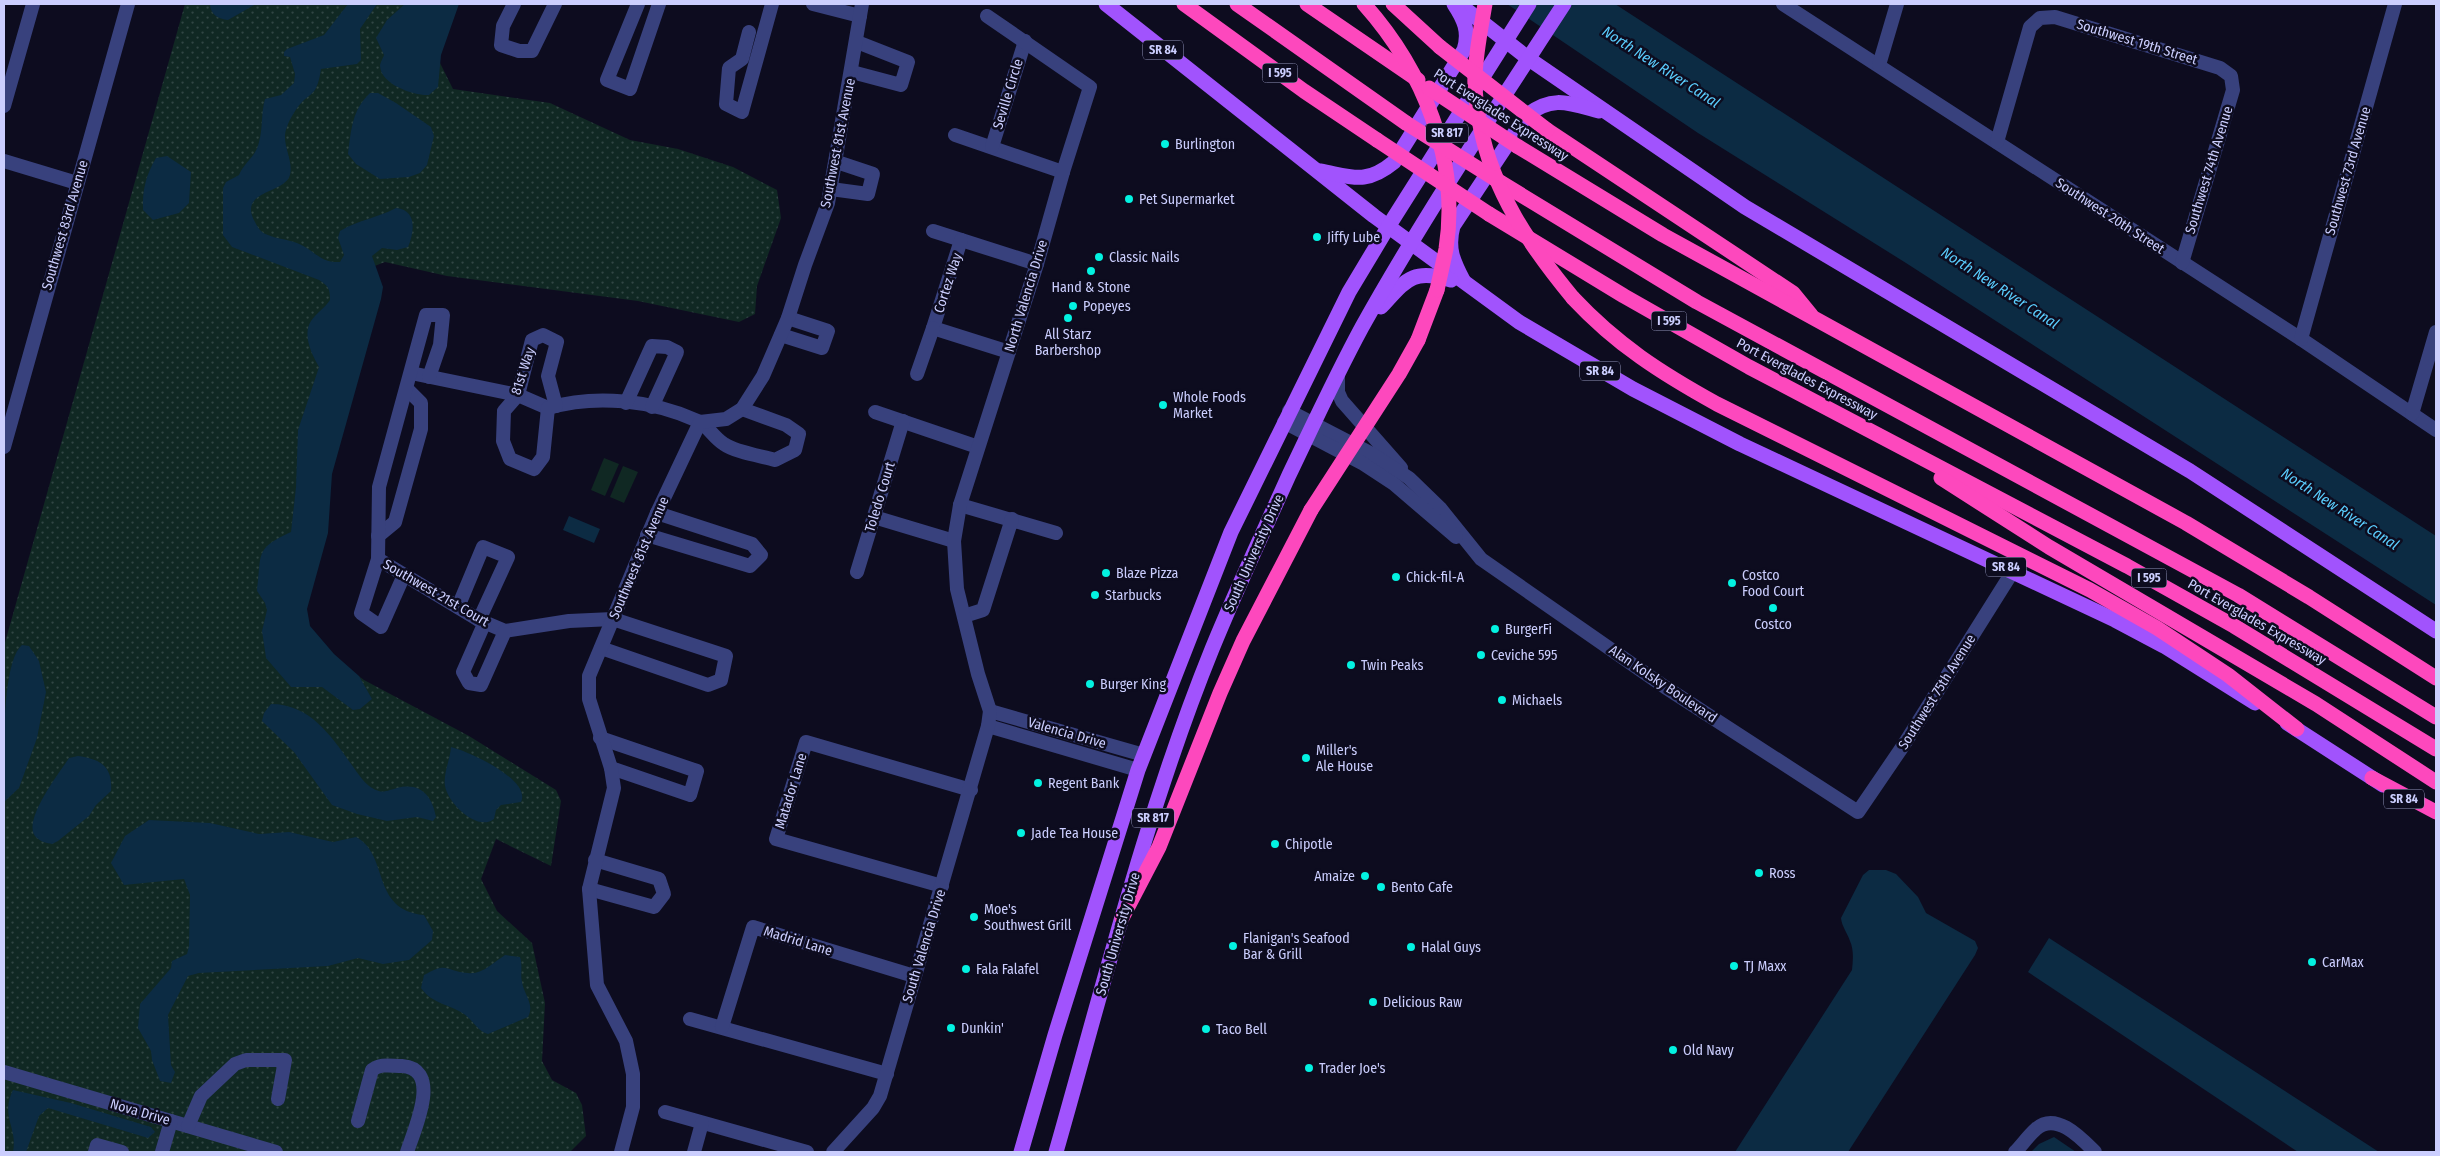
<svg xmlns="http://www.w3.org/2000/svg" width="2440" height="1156" viewBox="0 0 2440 1156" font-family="'Fira Sans Condensed',sans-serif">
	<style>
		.grass { fill: url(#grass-dots) }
		.garden { fill: #102823 }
		.water { fill: #0c2b43 }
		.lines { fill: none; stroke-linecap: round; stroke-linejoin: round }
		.minor { stroke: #38417d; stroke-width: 14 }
		.major { stroke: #a153fd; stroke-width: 15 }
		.highway { stroke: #fd48bd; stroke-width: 15 }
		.highway-bridge { stroke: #fd48bd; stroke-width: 15 }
		.poi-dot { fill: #03f2e1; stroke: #0d0c1f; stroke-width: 2 }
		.labels { text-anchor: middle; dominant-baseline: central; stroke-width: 5; stroke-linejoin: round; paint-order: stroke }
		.shield { fill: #0d0c1f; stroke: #9294bb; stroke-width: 1 }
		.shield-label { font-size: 12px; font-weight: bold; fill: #cbcefe }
		.street-label { font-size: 14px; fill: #cbcefe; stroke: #0d0c1f }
		.poi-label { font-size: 14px; fill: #cbcefe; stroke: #0d0c1f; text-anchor: start }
		.water-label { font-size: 15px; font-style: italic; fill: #5acdfd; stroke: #0d0c1f }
	</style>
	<defs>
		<pattern id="grass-dots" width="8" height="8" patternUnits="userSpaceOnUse" patternTransform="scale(1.25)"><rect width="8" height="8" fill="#102823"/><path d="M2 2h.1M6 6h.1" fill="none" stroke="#314644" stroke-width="1.8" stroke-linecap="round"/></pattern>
	</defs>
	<rect width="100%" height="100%" fill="#0d0c1f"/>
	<path class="grass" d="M185,4H449L433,49L453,89L550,103L630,140L678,149L733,167L777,190L781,218L757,286L755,314L739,322L638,301L447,276L385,262L359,272L290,641H311L364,680L469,736L556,790L561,801L551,866L496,839L481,879L497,911L532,943L545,1003L542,1061L552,1080L576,1093L582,1105L586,1136L570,1152H4V646Z"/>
	<g class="garden">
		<path d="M604,458L619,464L605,496L591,490Z"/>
		<path d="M623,466L638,472L624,503L610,497Z"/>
	</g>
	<g class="water">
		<path d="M210,4H256L228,20C218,19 210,14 210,4Z"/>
		<path d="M348,4H377L360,29L361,60L357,64L321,69C320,75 319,82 316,88C314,93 307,97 303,101C297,107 290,118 287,127C280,143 294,159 290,175C285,194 237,190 255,222C258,228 261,233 268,235C277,239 287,239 297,243C315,250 319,263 340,262L344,255L338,238L340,231C358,220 377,218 396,208C418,210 414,233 408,247L397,250L382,248L372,256L383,287L381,299L332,474L328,533L307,609L310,626L334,654L359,676L372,699L360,709L353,710L322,687H291L266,658L262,631L267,610L265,603L257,591C262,553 254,549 291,532L296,487L298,430L319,367C312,355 302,335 311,321C316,313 325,308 330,300C330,288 328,286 319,280L232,247L223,235V188L226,182L239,175C244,162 256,157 259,142C263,128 261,112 265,99L281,95L294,83L295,74L290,57L284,56V52L287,49L324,35Z"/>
		<path d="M405,4H459L441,55L438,87L429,95C415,96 381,85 380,66C380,63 383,58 384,55L376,38L387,20Z"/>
		<path d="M1507,4H1615L2436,536V605L1906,263L1698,133Z"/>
		<path d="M370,93H378L396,103L431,127L434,136L427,165L420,173L409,177L380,179L356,164L348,154C351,130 352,110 370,93Z"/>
		<path d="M167,156L191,172L189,203L179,213L153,220L143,210C142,190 146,175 156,158Z"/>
		<path d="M569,516L600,529L594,543L563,530Z"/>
		<path d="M22,645L29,646L39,661L46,692L37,738L19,788L4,802C4,771 0,663 22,645Z"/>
		<path d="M271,704C312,704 333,739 354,768C360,777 369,789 379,791C384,793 392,789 397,788C421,782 432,796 436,817L433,821L417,817L387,821L357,814L332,805L294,752L262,721L264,713Z"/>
		<path d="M451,747C468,751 532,780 521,802L501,805L496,810L494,819C478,832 448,804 445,786C443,774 450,760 451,747Z"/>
		<path d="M78,756C101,759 113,767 111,791L96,805L89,816L58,841L52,844C47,843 41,842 37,838C19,824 60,772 69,758Z"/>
		<path d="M149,820L210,823L259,834L289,832L333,842L356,837C390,855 370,910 424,915L433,931L432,940L409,960L383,964L358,958L328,966L199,973L188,976L168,1015L171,1065L175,1072L171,1083L160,1081L152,1060L151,1051L138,1028L140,1004L171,968L172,961L187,954L189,946L190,895L184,879L124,885L111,863L125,836Z"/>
		<path d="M1869,870H1886L1896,874L1918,897L1926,913L1975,941L1978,948L1975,955L1848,1152H1735L1852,970C1853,960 1854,950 1850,941C1847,932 1842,927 1841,918L1863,875Z"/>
		<path d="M2049,938L2379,1152H2298L2028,972Z"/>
		<path d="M505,955L520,957C523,966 520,974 522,982C524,995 535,1004 528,1017L488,1034C477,1031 473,1020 464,1014C449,1004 432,1004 421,988L424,975C449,961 444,971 468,973C482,975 494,962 505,955Z"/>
		<path d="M13,1090L71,1103L151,1127L155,1132L148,1138L48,1108L39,1116L26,1152H13C18,1128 0,1116 13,1090Z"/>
		<path d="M2054,1137L2076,1152H2031L2039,1144Z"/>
	</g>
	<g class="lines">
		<g class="minor">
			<path d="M514,4L503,26L501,45L519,51H532L555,4"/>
			<path d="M638,4L607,80L630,89L659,4"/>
			<path d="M813,4L860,16"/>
			<path d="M1783,4L2301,339L2436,430"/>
			<path d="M749,32L742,59L729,68L726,104L742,112L772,4"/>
			<path d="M1879,65L1897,4"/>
			<path d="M852,72L901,85L908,62L857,42"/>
			<path d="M4,106L33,4"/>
			<path d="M955,135L1063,172"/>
			<path d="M1997,142L2030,27L2040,18L2055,17L2220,68L2231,76L2233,90L2182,263"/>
			<path d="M992,147L1025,41"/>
			<path d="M4,161L77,183"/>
			<path d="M831,189L868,194L873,174L837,162"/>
			<path d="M933,231L1037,264"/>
			<path d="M961,240L933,328L1009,352"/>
			<path d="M781,335L822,348L828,331L788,318"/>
			<path d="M2301,339L2395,4"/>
			<path d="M411,373L518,395L548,408C596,394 652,400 698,421C708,426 714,438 724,444C735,452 761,456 775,460L795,450L799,434L786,425L742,409"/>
			<path d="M917,374L933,328"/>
			<path d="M1338,376V392L1342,401L1401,468"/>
			<path d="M626,403L652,346L667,347L677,352L652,407"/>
			<path d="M548,408L543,457L534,469L510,459L503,441L504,411L518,395L532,340L543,335L557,342L548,376L556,406"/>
			<path d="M1289,411L1372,454L1409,478L1440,508L1481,559L1665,687L1858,812L1903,746L2013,571"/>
			<path d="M875,412L978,447"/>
			<path d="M2412,414L2436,332"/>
			<path d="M1284,422L1362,463L1394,484L1456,537"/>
			<path d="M4,447L128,4"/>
			<path d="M960,505L1056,533"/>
			<path d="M874,517L954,541"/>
			<path d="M647,535L750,566L761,555L752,544L657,513"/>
			<path d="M378,536L395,522L421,429V403L407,389"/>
			<path d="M378,559L479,620L505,631L569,621L613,619L726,656L721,680L708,685L601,648"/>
			<path d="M857,572L903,421"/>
			<path d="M404,575L381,627L361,613L378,559L379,487L426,315H443L440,345L429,377"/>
			<path d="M458,607L483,547L508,557L479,620"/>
			<path d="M964,616L983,610L1012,519"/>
			<path d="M485,622L463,672L469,683L481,685L505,631"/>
			<path d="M990,711L1144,755"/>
			<path d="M988,726L1138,770"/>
			<path d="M600,738L697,771L690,795L611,768"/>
			<path d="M942,886L776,839L806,742L971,790"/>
			<path d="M589,889L654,907L664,894L659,879L595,860"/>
			<path d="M690,1019L887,1074"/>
			<path d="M722,1027L753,927L914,976"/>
			<path d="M4,1072L276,1152"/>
			<path d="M665,1112L807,1152"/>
			<path d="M358,1121L372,1070C381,1063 391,1066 402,1066C443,1069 414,1130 407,1152"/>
			<path d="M188,1126L201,1096L235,1064L246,1060H285L278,1099"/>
			<path d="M95,1152L97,1145L122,1152"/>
			<path d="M162,1152L171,1121"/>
			<path d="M621,1152L633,1107V1074L626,1041L597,985L589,889L614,788L611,768L589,699V676L657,513L700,422L726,419L742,409L763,376L788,318L805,265L828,203L862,4"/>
			<path d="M694,1152L702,1123"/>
			<path d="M833,1152L873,1108L880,1096L988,726L990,711L978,674L957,589L954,541L960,505L1037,264L1063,172L1090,87L987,16"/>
			<path d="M2015,1152C2022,1145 2028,1136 2036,1129C2056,1111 2081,1138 2095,1152"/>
		</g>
		<g class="major">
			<path d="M1106,4L1374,216L1519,322L1633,389L1740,444L2115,620L2164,646L2255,703"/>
			<path d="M1459,4L1529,59L1745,207L2190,471L2436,631"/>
			<path d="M1320,171C1353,177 1366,185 1394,162L1464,50C1470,32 1464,19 1454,4"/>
			<path d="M1463,280C1453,261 1447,248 1453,226L1526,116C1552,95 1569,103 1599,111"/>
			<path d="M1381,307C1406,280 1412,268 1451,280"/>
			<path d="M2287,723L2383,785"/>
			<path d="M1021,1152L1055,1035L1138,770L1231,532L1349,292L1388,227L1529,4"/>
			<path d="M1056,1152C1104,984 1146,812 1212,649C1236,590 1263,533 1289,475C1313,425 1336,375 1362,327C1424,216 1495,110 1564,4"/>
		</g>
		<g class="highway">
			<path d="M1184,4L1304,91L1377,140"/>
			<path d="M1237,4L1406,123"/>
			<path d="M1307,4L1418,80"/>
			<path d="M1393,4L1440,47"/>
			<path d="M1547,130L1793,293L1811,315"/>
			<path d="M1517,146L1663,235L2186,523L2309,597L2436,678"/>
			<path d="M1495,179L1697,302L2238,595L2436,717"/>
			<path d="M1489,214L1624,296L1749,367L2127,566L2234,626L2436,749"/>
			<path d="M1573,298C1617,345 1661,373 1717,404L2090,590L2157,628L2228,675L2297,729"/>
			<path d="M1418,340L1437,290"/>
			<path d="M1941,478L2049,547L2316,704L2436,782"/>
			<path d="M2372,778L2436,812"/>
			<path d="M1122,918L1159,847L1220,693L1243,641L1311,510"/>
		</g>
		<g class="highway-bridge">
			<path d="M1364,4C1423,70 1460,160 1446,249C1443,263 1440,277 1437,290"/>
			<path d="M1485,4C1481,28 1476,51 1475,76C1474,92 1477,109 1480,125C1493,192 1530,246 1573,298"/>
			<path d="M1440,47L1547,130"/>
			<path d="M1429,88L1517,146"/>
			<path d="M1406,123L1495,179"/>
			<path d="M1377,140L1489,214"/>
			<path d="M1311,510L1399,374L1418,340"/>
		</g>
	</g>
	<g class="poi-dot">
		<circle cx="1165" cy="144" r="5"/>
		<circle cx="1129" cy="199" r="5"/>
		<circle cx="1317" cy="237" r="5"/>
		<circle cx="1099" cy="257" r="5"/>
		<circle cx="1091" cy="271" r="5"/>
		<circle cx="1073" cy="306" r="5"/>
		<circle cx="1068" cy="318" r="5"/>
		<circle cx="1163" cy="405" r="5"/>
		<circle cx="1106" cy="573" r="5"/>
		<circle cx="1396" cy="577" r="5"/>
		<circle cx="1732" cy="583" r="5"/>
		<circle cx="1095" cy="595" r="5"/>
		<circle cx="1773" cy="608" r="5"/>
		<circle cx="1495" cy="629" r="5"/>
		<circle cx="1481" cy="655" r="5"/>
		<circle cx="1351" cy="665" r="5"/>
		<circle cx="1090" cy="684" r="5"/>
		<circle cx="1502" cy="700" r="5"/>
		<circle cx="1306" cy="758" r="5"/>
		<circle cx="1038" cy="783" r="5"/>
		<circle cx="1021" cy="833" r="5"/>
		<circle cx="1275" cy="844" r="5"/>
		<circle cx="1759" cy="873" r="5"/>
		<circle cx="1365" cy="876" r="5"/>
		<circle cx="1381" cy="887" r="5"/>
		<circle cx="974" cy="917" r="5"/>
		<circle cx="1233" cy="946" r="5"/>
		<circle cx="1411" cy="947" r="5"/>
		<circle cx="2312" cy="962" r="5"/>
		<circle cx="1734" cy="966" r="5"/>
		<circle cx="966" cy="969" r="5"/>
		<circle cx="1373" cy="1002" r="5"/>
		<circle cx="951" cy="1028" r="5"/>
		<circle cx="1206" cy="1029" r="5"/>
		<circle cx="1673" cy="1050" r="5"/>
		<circle cx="1309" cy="1068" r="5"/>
	</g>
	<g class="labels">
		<g class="shield">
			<rect x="1143" y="40.5" width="40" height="19" rx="4"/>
			<rect x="1262.5" y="63.5" width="35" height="19" rx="4"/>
			<rect x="1426" y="123.5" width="42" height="19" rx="4"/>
			<rect x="1651.5" y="311.5" width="35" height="19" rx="4"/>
			<rect x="1580" y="361.5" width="40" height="19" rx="4"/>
			<rect x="1986" y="557.5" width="40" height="19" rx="4"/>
			<rect x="2131.5" y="568.5" width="35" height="19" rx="4"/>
			<rect x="2384" y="789.5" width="40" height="19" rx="4"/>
			<rect x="1132" y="808.5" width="42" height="19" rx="4"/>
		</g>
		<g class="shield-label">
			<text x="1163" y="50">SR 84</text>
			<text x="1280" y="73">I 595</text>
			<text x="1447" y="133">SR 817</text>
			<text x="1669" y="321">I 595</text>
			<text x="1600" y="371">SR 84</text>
			<text x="2006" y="567">SR 84</text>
			<text x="2149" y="578">I 595</text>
			<text x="2404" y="799">SR 84</text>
			<text x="1153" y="818">SR 817</text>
		</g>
		<g class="street-label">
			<text transform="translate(2137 42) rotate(17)">Southwest 19th Street</text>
			<text transform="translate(1008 94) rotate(-73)">Seville Circle</text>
			<text transform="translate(1501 115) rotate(33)">Port Everglades Expressway</text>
			<text transform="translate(838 143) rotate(-79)">Southwest 81st Avenue</text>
			<text transform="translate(2209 170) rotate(-73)">Southwest 74th Avenue</text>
			<text transform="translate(2348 171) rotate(-74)">Southwest 73rd Avenue</text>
			<text transform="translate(2110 216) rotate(33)">Southwest 20th Street</text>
			<text transform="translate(65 225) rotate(-74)">Southwest 83rd Avenue</text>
			<text transform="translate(948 283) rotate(-72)">Cortez Way</text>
			<text transform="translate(1026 296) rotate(-73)">North Valencia Drive</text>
			<text transform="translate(523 371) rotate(-72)">81st Way</text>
			<text transform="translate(1807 379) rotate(28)">Port Everglades Expressway</text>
			<text transform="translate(880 497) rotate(-73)">Toledo Court</text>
			<text transform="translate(1254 553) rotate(-66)">South University Drive</text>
			<text transform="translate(639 558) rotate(-67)">Southwest 81st Avenue</text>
			<text transform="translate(436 593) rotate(30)">Southwest 21st Court</text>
			<text transform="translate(2257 622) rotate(30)">Port Everglades Expressway</text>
			<text transform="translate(1663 684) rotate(34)">Alan Kolsky Boulevard</text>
			<text transform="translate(1937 692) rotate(-58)">Southwest 75th Avenue</text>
			<text transform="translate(1067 733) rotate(16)">Valencia Drive</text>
			<text transform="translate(791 791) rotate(-73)">Matador Lane</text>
			<text transform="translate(1118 934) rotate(-74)">South University Drive</text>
			<text transform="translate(798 941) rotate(17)">Madrid Lane</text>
			<text transform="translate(924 946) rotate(-73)">South Valencia Drive</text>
			<text transform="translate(140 1112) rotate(16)">Nova Drive</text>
		</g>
		<g class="poi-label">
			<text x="1175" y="144">Burlington</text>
			<text x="1139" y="199">Pet Supermarket</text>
			<text x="1327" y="237">Jiffy Lube</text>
			<text x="1109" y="257">Classic Nails</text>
			<text x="1091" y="287" text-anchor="middle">Hand &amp; Stone</text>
			<text x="1083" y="306">Popeyes</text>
			<text x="1068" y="334" text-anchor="middle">All Starz<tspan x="1068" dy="16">Barbershop</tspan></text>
			<text x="1173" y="397">Whole Foods<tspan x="1173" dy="16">Market</tspan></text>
			<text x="1116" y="573">Blaze Pizza</text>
			<text x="1742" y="575">Costco<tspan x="1742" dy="16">Food Court</tspan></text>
			<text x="1406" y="577">Chick-fil-A</text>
			<text x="1105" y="595">Starbucks</text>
			<text x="1773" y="624" text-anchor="middle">Costco</text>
			<text x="1505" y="629">BurgerFi</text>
			<text x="1491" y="655">Ceviche 595</text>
			<text x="1361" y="665">Twin Peaks</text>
			<text x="1100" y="684">Burger King</text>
			<text x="1512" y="700">Michaels</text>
			<text x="1316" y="750">Miller's<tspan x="1316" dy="16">Ale House</tspan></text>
			<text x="1048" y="783">Regent Bank</text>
			<text x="1031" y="833">Jade Tea House</text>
			<text x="1285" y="844">Chipotle</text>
			<text x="1769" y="873">Ross</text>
			<text x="1355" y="876" text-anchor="end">Amaize</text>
			<text x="1391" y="887">Bento Cafe</text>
			<text x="984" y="909">Moe's<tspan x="984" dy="16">Southwest Grill</tspan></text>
			<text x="1243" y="938">Flanigan's Seafood<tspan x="1243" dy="16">Bar &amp; Grill</tspan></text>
			<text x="1421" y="947">Halal Guys</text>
			<text x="2322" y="962">CarMax</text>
			<text x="1744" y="966">TJ Maxx</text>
			<text x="976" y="969">Fala Falafel</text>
			<text x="1383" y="1002">Delicious Raw</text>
			<text x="961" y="1028">Dunkin'</text>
			<text x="1216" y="1029">Taco Bell</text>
			<text x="1683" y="1050">Old Navy</text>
			<text x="1319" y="1068">Trader Joe's</text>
		</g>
		<g class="water-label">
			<text transform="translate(1661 67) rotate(33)">North New River Canal</text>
			<text transform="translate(2000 288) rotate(33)">North New River Canal</text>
			<text transform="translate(2340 509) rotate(33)">North New River Canal</text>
		</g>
	</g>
	<rect width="2440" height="1156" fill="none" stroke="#cbcefe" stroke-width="10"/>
</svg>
